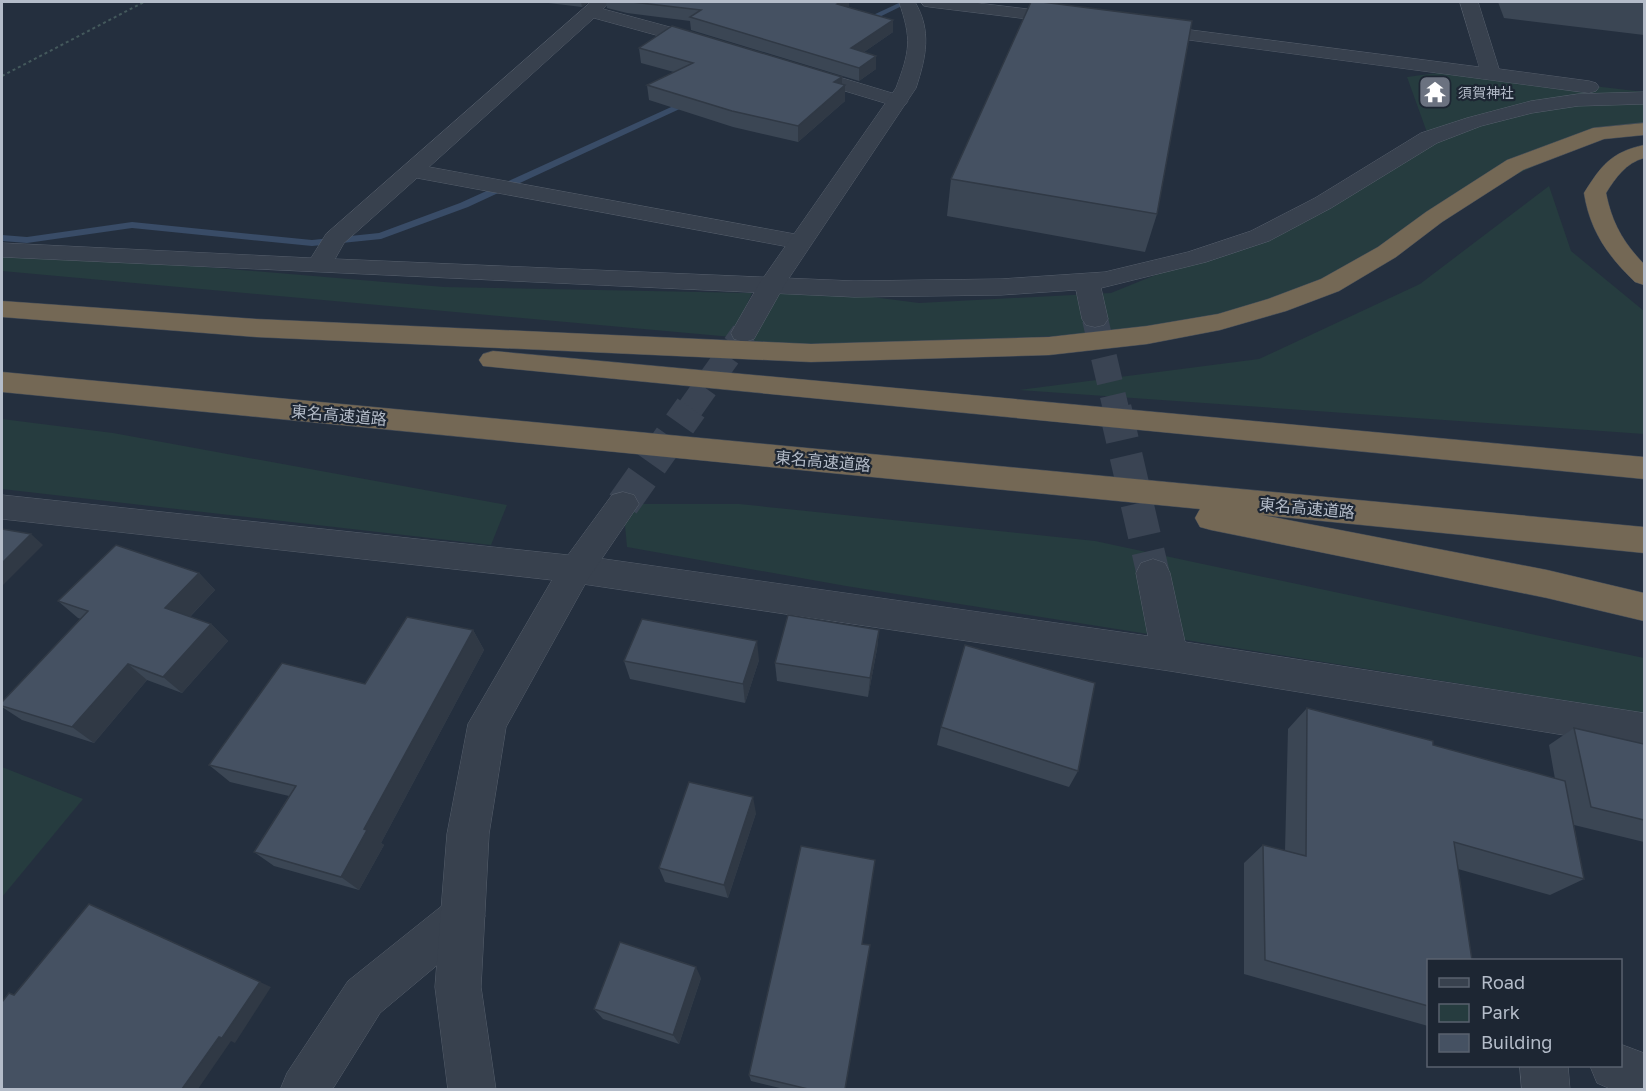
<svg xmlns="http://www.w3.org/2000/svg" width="1646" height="1091" viewBox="0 0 1646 1091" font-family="'Golos Text','Noto Sans JP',sans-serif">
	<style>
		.green { fill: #263c3f }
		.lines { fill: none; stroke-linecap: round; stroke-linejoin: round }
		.stream { fill: #394c67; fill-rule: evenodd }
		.minor-tunnel-far1 { stroke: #3a4453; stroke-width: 26; stroke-dasharray: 26 13; stroke-linecap: butt }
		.minor-tunnel { stroke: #3a4453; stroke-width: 33; stroke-dasharray: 33 16; stroke-linecap: butt }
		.tertiary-tunnel-far1 { stroke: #3a4453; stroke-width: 26; stroke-dasharray: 26 13; stroke-linecap: butt }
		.tertiary-tunnel { stroke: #3a4453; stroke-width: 33; stroke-dasharray: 33 16; stroke-linecap: butt }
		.minor-casing { stroke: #565f6c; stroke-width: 1 }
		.tertiary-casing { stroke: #565f6c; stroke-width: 1 }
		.motorway-casing { stroke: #434c59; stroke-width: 1 }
		.path { stroke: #44595c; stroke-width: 2; stroke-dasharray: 3 3; stroke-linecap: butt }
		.minor { fill: #38414e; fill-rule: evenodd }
		.tertiary { fill: #38414e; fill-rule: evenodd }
		.motorway { fill: #746855; fill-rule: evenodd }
		.wall { fill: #3b4654 }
		.shaded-wall { fill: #303945 }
		.building { fill: #455162; stroke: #303945; stroke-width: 1.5 }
		.labels { text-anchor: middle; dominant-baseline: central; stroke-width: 4.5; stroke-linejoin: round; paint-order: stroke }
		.far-poi-label { font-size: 14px; fill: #b4bcc9; stroke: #1d2633; text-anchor: start }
		.street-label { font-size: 16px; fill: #b4bcc9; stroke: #1d2633 }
	</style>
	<rect width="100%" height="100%" fill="#242f3e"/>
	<g class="green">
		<path d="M1460,70L1644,92V125L1617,126L1458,203L1308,295L1143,332L743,350L772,284L919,303L1111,293L1284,223L1429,138L1407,77Z"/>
		<path d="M1549,186L1571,251L1644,311V434L1019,390L1259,359L1420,284Z"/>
		<path d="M2,250L444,287L752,293L732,337L2,271Z"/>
		<path d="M2,419L113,433L507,505L491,545L2,489Z"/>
		<path d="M623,504H739L1095,541L1644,658V713L846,586L627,547Z"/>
		<path d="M2,767L83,799L2,897Z"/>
	</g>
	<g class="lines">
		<g class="stream">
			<path d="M901,2H910L863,25L856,23Z"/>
			<path d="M691,98L699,100L468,207L381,239L312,246L132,228L27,243L2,241V235L27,237L132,222L312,240L379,233L460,203Z"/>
		</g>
		<path class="minor-tunnel-far1" d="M1095,319L1116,409"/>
		<path class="minor-tunnel" d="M1115,408L1153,573"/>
		<path class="tertiary-tunnel-far1" d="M690,409L744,333"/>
		<path class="tertiary-tunnel" d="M623,504L691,408"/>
		<defs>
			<g id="minor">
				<path d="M591,2H609L603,9L714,39L716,43L714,47L707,49L594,18L429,167L800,235L809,237L812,242L809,247L800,249L417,178L344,243L335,259L854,281L1001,279L1105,272L1188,252L1251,231L1315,198L1421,133L1467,118L1531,101L1578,94L1644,92V104L1578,106L1532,113L1481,126L1437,143L1331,208L1269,241L1206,262L1101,288L1108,319L1104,325L1095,327L1086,325L1082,319L1076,290L1001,295L854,297L2,257V243L311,258L326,234Z"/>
				<path d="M921,2H969L1069,14L1075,15L1078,19L1075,23L1069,24L930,7L924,6Z"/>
				<path d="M1460,2H1478L1499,69L1589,81L1596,83L1599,87L1596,91L1589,93L1144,34L1138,33L1135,29L1138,25L1144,24L1479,67Z"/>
				<path d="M799,65L905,97L908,101L905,105L898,107L792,75L789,71L792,67Z"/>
				<path d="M576,555L1148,636L1136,573L1141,563L1153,559L1165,563L1170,573L1185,642L1644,713V748L1170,671L576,583L564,579L559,569L564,559Z"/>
				<path d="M463,894L478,901L485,916L478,931L380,1013L332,1090H280L287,1073L348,981L448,901Z"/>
				<path d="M1620,1044L1644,1053V1090H1613L1597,1083L1590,1066H1620Z"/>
				<path d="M1520,1066H1568L1570,1090H1522Z"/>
			</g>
			<g id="tertiary">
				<path d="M899,2H915C932,31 926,57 916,88L785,284L754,339L744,342L734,339L731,333L759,284L896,88C910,51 912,39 899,2Z"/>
				<path d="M623,492L634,495L639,504L588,579L506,727L489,834L481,987L496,1090H448L435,987L447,834L468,724L552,580L2,519V495L568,555L612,495Z"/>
			</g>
			<g id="motorway">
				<path d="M1644,123V135L1604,139L1523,170L1442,222L1396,257L1339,291L1286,311L1220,330L1147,344L1049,355L811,362L256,337L2,317V301L256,319L811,344L1049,337L1147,326L1218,314L1268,299L1321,279L1378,247L1426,212L1507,160L1593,128Z"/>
				<path d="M1644,145V158C1626,163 1616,177 1606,193C1612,223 1623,242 1644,264V285L1635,282C1608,256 1590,231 1584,193C1601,166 1611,152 1644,145Z"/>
				<path d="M493,351L1644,457V479L483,366L479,360L483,354Z"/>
				<path d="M2,372L1644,527V553L1262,515L1547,570L1644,593V621L1547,598L1211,530L1200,527L1195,518L1200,509L2,392Z"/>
			</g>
		</defs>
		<use href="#minor" class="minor-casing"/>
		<use href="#tertiary" class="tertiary-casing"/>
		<use href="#motorway" class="motorway-casing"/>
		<path class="path" d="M2,76L144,2"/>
		<use href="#minor" class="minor"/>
		<use href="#tertiary" class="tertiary"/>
		<use href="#motorway" class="motorway"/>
	</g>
	<g class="wall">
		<path d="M540,2H589L582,7Z"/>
		<path d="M606,2H849L848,7L893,32L864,52L876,56V69L859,81L691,30L690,21L627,13L607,8Z"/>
		<path d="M1498,2H1644V35L1504,18Z"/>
		<path d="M639,48L842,84L845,85V101L798,142L733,127L649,100L647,85L674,72L641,63Z"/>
		<path d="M951,179L1157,214L1145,252L947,216Z"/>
		<path d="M199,573L215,590L190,617L211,624L228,641L182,693L147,680L94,743L22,720L2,707V702L81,619L78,618L58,601Z"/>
		<path d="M473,630L484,650L381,843L384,845L359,890L274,866L254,852L289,796L230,782L209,765Z"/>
		<path d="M879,630L877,649L868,697L777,681L775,663Z"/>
		<path d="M759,660L745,703L630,679L624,661Z"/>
		<path d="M1307,708L1433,745L1555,779L1549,745L1574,728L1644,744V842L1574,825L1584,879L1550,895L1458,869L1428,960V1026L1244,974V863L1263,845L1285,851L1288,729Z"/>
		<path d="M941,727L1078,771L1069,787L937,745Z"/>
		<path d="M756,813L728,898L665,882L659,868Z"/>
		<path d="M863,944L845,1089H784L751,1081L749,1075Z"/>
		<path d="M701,978L679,1044L603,1019L594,1009Z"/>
	</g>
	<g class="shaded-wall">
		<path d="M581,2H589L582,7Z"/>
		<path d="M840,2H849V7L837,16V4Z"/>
		<path d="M893,20V32L851,61V48Z"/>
		<path d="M876,56V69L859,81V68Z"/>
		<path d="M842,77V88L845,85V101L798,142V126L834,82Z"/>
		<path d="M31,534L43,545L3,585L2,584V563Z"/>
		<path d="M199,573L215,590L182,625L165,608Z"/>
		<path d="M211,624L228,641L182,693L163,677Z"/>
		<path d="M473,630L484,650L381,843L384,845L359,890L341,877L364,829Z"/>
		<path d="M879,630L877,649L868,697L870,678Z"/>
		<path d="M757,641L759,660L745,703L743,684Z"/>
		<path d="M128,664L147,680L94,743L72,727Z"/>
		<path d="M753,797L756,813L728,898L724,885Z"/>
		<path d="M696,967L701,978L679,1044L673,1035Z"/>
		<path d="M260,982L271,987L235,1043L231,1041L198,1089H182L219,1037Z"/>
	</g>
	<g class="building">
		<path d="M632,2H840L837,4L893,20L851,48L876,56L859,68L690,17L701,10Z"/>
		<path d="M1031,2H1042L1192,21L1157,214L951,179Z"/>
		<path d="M672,26L842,77L834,82L845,85L798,126L732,111L647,85L693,63L639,48Z"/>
		<path d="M2,529L31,534L2,563Z"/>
		<path d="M116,545L199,573L165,608L211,624L163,677L128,664L72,727L2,706V702L88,611L58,601Z"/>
		<path d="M788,615L879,630L870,678L775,663Z"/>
		<path d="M407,617L473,630L364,829L367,830L341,877L254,852L296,786L209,765L282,663L365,684Z"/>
		<path d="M642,619L757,641L743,684L624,661Z"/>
		<path d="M965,645L1095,683L1078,771L941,727Z"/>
		<path d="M1307,708L1433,741V745L1565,781L1584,879L1454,842L1472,960H1428V1006L1265,960L1263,845L1306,856Z"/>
		<path d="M1574,728L1644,744V820L1591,807Z"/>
		<path d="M689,782L753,797L724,885L659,868Z"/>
		<path d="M801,846L875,860L862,944L870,945L845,1089H808L749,1075Z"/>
		<path d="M89,904L260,982L222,1038L219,1037L182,1089H2V1002L9,993L14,995Z"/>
		<path d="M620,942L696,967L673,1035L594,1009Z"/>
	</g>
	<defs>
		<symbol id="temple-square" viewBox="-11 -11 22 22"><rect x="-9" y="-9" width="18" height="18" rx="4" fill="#6b7280" stroke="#1d2633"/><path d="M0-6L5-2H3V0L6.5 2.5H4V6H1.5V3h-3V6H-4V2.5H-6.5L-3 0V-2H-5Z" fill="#fff"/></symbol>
	</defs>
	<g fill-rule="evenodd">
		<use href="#temple-square" x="1416" y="73" width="38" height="38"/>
	</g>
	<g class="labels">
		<g class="far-poi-label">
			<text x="1458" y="92">須賀神社</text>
		</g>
		<g class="street-label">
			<text transform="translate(339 415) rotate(5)">東名高速道路</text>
			<text transform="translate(823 461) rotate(5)">東名高速道路</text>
			<text transform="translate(1307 508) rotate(5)">東名高速道路</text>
		</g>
	</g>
	<rect width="1646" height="1091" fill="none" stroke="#b4bcc9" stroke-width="6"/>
	<rect x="1427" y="959" width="195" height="108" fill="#1d2633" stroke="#59626f" stroke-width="1.5"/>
	<rect x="1439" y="978" width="30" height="9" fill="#38414e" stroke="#59626f" stroke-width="1.5"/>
	<text x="1481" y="989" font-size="18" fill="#b4bcc9">Road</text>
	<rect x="1439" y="1004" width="30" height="18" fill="#263c3f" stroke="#59626f" stroke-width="1.5"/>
	<text x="1481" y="1019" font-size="18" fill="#b4bcc9">Park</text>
	<rect x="1439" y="1034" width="30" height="18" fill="#455162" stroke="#59626f" stroke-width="1.5"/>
	<text x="1481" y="1049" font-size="18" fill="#b4bcc9">Building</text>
</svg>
